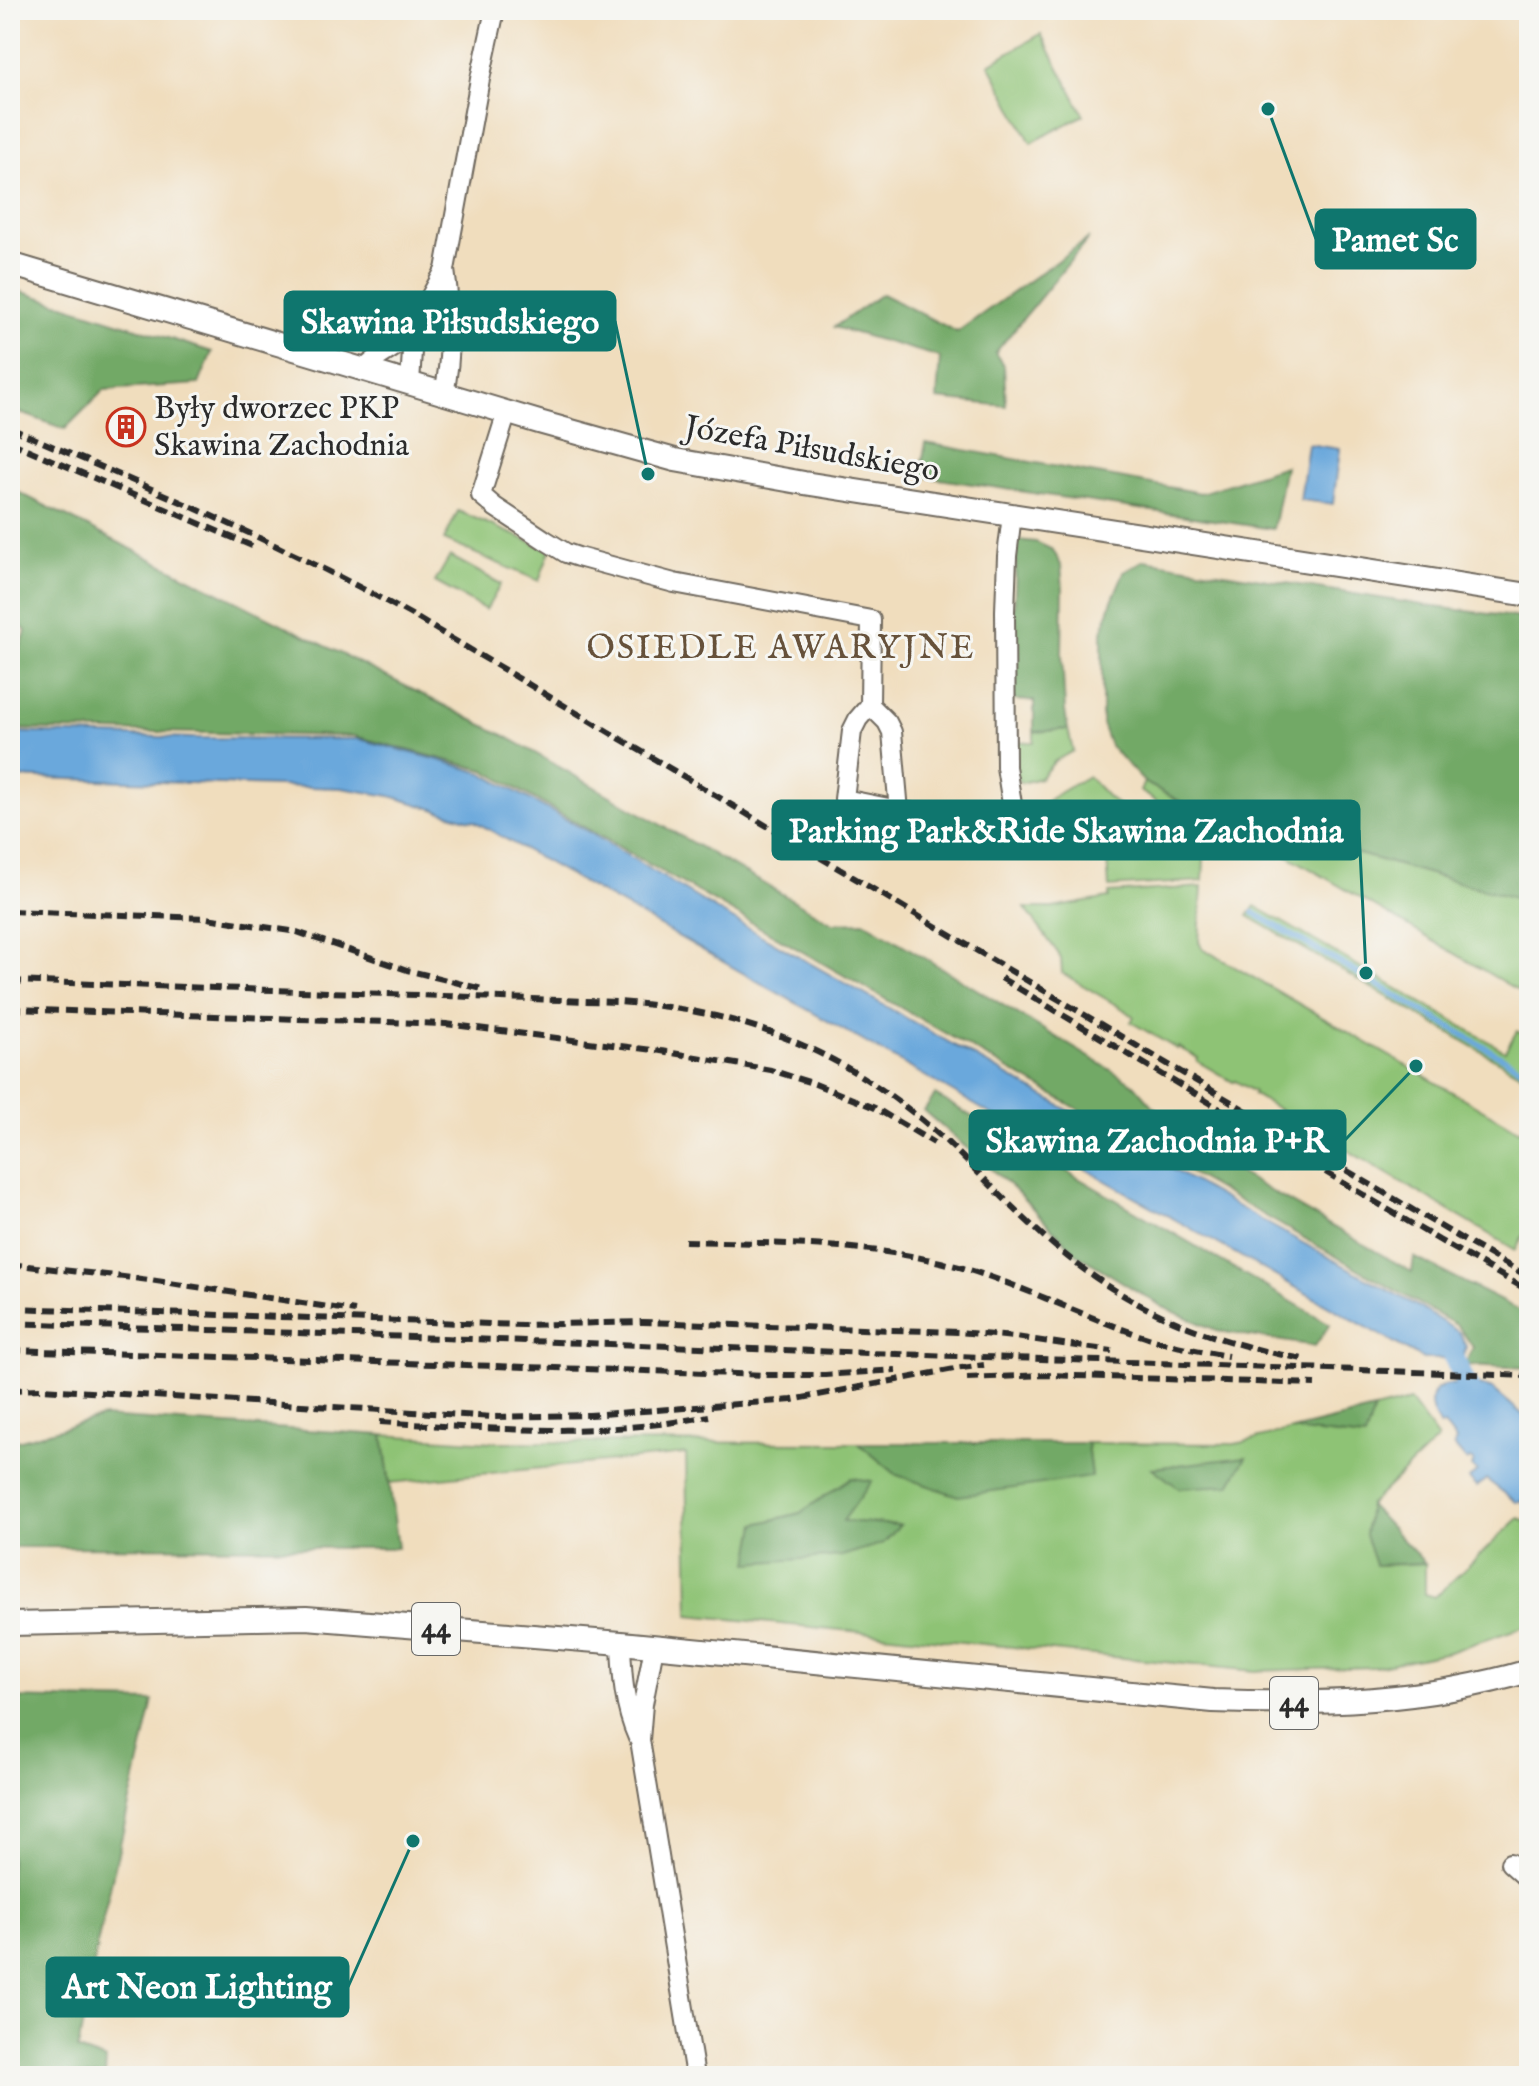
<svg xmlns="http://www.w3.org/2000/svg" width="1539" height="2086" viewBox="0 0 1539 2086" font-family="'IM FELL English',serif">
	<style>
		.green { fill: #8ec375; stroke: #5c7750; stroke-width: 2; fill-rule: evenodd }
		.forest { fill: #72a966; stroke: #4e6a48; stroke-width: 2 }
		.water { fill: #6aa8dc; stroke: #4a6a84; stroke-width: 2 }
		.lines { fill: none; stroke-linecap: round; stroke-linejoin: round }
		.stream { stroke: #6aa8dc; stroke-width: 6 }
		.canal { stroke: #6aa8dc; stroke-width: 20 }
		.minor-casing { stroke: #70695e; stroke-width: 22 }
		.major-casing { stroke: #70695e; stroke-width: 26 }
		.minor { stroke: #fff; stroke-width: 18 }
		.major { stroke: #fff; stroke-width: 22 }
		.rail { stroke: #2b2b2b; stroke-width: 6; stroke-dasharray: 12 6; stroke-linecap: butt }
		.labels { text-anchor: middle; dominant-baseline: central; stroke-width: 6; stroke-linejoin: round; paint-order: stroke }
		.shield { fill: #f6f6f2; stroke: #686867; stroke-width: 2 }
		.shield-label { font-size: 30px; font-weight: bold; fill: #2b2b2b }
		.poi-label { font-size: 32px; fill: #2b2b2b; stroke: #f6f6f2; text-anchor: start }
		.street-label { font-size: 32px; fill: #2b2b2b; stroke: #f6f6f2 }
		.neighbourhood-label { font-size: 34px; letter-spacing: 2px; fill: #66513a; stroke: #f6f6f2 }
		.leader { fill: none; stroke: #0f766e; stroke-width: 3 }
		.callout-dot { fill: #0f766e; stroke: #f6f6f2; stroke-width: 3 }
		.callout { fill: #0f766e; stroke: #0f766e; stroke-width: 3 }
		.callout-label { font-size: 34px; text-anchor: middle; font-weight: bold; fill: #fff }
	</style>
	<rect width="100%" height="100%" fill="#f6f6f2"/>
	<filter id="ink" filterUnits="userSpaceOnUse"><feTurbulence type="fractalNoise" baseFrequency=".0125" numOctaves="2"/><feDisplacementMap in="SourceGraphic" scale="16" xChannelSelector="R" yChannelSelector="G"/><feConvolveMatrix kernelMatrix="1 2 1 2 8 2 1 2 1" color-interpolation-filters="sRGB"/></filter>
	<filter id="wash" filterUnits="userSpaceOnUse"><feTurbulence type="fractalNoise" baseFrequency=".006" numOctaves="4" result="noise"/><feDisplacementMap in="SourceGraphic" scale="32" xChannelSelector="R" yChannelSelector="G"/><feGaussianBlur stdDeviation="1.8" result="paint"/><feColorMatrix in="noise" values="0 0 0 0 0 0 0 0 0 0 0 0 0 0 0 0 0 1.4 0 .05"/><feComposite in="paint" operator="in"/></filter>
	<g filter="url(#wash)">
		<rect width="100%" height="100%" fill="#f0ddbd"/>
		<g class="green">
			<path d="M1041,34L1084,115L1031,143L989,64Z"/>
			<path d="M458,511L550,550L539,581L444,540Z"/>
			<path d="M450,556L501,584L486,610L435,582Z"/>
			<path d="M1068,729L1073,751L1055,761L1040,778L1021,783L1014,774L1013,742H1034V732Z"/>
			<path d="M1088,776L1108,797L1135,818L1202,856L1204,859L1203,881L1109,887L1103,806L1029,815L1057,794Z"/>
			<path d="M1144,782L1207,816L1334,847L1529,902V997L1256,837L1249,848L1229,836L1224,843L1140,791Z"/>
			<path d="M1202,887L1199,942L1202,948L1520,1131L1524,1125L1529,1127V1224L1516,1250L1253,1094L1254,1092L1235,1081L1233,1082L1197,1061L1198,1058L1178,1047L1177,1049L1131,1022L1134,1017L1128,1012L1062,973L1061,959L1058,953L1025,908H1053L1109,898V893Z"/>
			<path d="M1255,906L1505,1051L1517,1031L1529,1038V1079L1248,916Z"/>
			<path d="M1410,1401L1438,1439L1369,1505L1375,1565L1425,1563V1594L1435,1597L1519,1518L1529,1523V1625L1449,1652L1375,1667L1255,1671L689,1615L686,1454L390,1483L383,1435L493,1442L858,1443L897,1475L1091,1477L1087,1443L1235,1444L1292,1430L1364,1438L1374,1410ZM851,1478L871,1482L842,1521L898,1525L756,1524L800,1513Z"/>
		</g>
		<g class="forest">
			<path d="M1089,238L995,353L1004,366L1006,406L937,399L940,357L834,327L882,294L957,332Z"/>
			<path d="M10,288L212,352L199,384L104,390L65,429L10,409Z"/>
			<path d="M926,443L1201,493L1285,466L1273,529L919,476Z"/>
			<path d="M10,488L505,736L833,923L865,922L1134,1084L1185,1142L1412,1272L1414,1257L1529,1315V1368L1465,1365L1473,1347L1458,1326L484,770L354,736L10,729V678L26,631L10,614Z"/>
			<path d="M1017,540L1036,542L1053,550L1061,565L1063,589L1062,654L1065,711L1068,729L1034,732V701L1013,700L1014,612Z"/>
			<path d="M1144,560L1435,607L1529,619V902L1334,847L1207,816L1144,782L1110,746L1102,724V632L1111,603L1124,572Z"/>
			<path d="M935,1095L1330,1324L1315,1346L1218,1331L1163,1307L1077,1254L1014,1189L924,1111Z"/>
			<path d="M1374,1410L1365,1438L1292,1430Z"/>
			<path d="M102,1417L383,1435L398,1548L10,1547V1443Z"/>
			<path d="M858,1443H1087L1091,1477L958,1496L897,1475Z"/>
			<path d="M1246,1457L1230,1485L1179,1488L1152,1468Z"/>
			<path d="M851,1478L872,1481L843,1521L900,1525L884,1543L842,1556L749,1563L756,1524L800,1513Z"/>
			<path d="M1369,1505L1425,1563L1375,1565L1365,1535Z"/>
			<path d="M10,1698L153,1701L98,1940L78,2050L106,2060L105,2076H10Z"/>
		</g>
		<g class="water">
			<path d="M1308,444L1340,449L1333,504L1300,500Z"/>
			<path d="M10,732L193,738L359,739L439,760L482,773L587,831L727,916L1265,1222L1419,1307L1460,1333L1466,1347L1464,1354L1460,1359H1424L1409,1351L1108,1182L939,1084L474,821L390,796L341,788L10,777Z"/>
			<path d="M1448,1384L1479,1385L1493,1389L1529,1420V1506L1522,1501L1516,1502L1486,1479L1477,1487L1469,1479L1477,1471L1472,1467L1474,1461L1470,1459L1467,1461L1454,1446L1456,1441L1444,1425L1440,1427C1430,1410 1423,1391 1448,1384Z"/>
		</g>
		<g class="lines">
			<path class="stream" d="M1254,913L1529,1073"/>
			<path class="canal" d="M1443,1337L1479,1408"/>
		</g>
	</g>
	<g filter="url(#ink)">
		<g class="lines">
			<defs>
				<g id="minor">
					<path d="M364,369L377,358L413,335L428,301L445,270"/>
					<path d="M410,383L413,335"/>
					<path d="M444,393C453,352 451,311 445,270L480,79L495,10"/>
					<path d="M507,412L481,495L495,507L545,540L566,553L578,557L674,583L871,620L870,705L858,719L852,731L844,799L1017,834L1006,767L1005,611L1007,556L1012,515"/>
					<path d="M870,705L887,722L892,732L899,811"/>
					<path d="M621,1643C622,1677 624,1707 638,1738"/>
					<path d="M654,1647L643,1704L640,1740L695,2076"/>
					<path d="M1510,1863L1529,1880"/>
				</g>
				<g id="major">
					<path d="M10,264L539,422L675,460L804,483L1529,595"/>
					<path d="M10,1624L306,1618L621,1643L1213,1701C1322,1705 1423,1702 1529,1671"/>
				</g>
			</defs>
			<use href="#minor" class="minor-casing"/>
			<use href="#major" class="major-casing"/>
			<use href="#minor" class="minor"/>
			<use href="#major" class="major"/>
			<g class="rail">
				<path d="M10,428C148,487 285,545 417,618L1467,1242L1529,1277"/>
				<path d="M10,442L252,546"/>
				<path d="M10,911L207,918L297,932L407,970L482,989"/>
				<path d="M1001,978L1439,1240L1529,1291"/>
				<path d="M10,981L618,1002C747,1010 852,1054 947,1142C998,1191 1046,1246 1105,1284C1166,1324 1232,1346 1303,1359"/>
				<path d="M10,1009L446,1024L661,1051L771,1070L815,1084L875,1108L934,1143"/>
				<path d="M685,1241C778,1244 872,1242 963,1268C1023,1286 1080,1315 1139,1335C1168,1345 1198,1351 1228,1356"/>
				<path d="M10,1264L150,1280L355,1311"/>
				<path d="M10,1308L522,1325L643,1322L958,1332L1015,1337L1112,1351"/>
				<path d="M10,1323L1529,1376"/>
				<path d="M10,1350L768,1375H825L896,1370"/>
				<path d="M967,1378L1046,1375L1315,1384"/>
				<path d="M10,1390L42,1389L495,1417L589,1415L792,1400L954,1369L984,1365"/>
				<path d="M380,1422C491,1429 599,1438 709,1416"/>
			</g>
		</g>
	</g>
	<defs>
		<symbol id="building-ring" viewBox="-11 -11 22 22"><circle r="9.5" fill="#f6f6f2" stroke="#c8321e" stroke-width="1.5"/><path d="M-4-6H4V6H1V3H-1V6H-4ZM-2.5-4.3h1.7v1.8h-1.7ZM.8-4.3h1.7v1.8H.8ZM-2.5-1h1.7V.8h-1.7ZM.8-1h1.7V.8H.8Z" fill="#c8321e"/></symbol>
	</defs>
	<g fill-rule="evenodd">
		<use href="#building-ring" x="104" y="405" width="44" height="44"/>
	</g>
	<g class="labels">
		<g class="shield">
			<rect x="412" y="1603" width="48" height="52" rx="6"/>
			<rect x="1270" y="1677" width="48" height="52" rx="6"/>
		</g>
		<g class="shield-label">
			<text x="436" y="1629">44</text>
			<text x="1294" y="1703">44</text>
		</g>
		<g class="poi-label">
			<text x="154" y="409">Były dworzec PKP<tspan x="154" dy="37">Skawina Zachodnia</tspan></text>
		</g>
		<g class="street-label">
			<text transform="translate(812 450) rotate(10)">Józefa Piłsudskiego</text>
		</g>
		<g class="neighbourhood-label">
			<text x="781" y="648">OSIEDLE AWARYJNE</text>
		</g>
	</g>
	<path class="leader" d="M1268 109L1316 239M648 474L615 321M1366 973L1359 830M1416 1066L1345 1140M413 1841L348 1987"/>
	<g class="callout-dot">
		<circle cx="1268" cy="109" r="8"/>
		<circle cx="648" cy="474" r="8"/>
		<circle cx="1366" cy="973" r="8"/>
		<circle cx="1416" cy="1066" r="8"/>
		<circle cx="413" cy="1841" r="8"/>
	</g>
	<g class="callout">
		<rect x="1316" y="210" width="159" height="58" rx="8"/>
		<rect x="285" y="292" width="330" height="58" rx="8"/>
		<rect x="773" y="801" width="586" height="58" rx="8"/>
		<rect x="970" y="1111" width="375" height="58" rx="8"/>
		<rect x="47" y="1958" width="301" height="58" rx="8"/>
	</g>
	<g class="callout-label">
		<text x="1395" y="251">Pamet Sc</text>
		<text x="450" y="333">Skawina Piłsudskiego</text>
		<text x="1066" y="842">Parking Park&amp;Ride Skawina Zachodnia</text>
		<text x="1157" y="1152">Skawina Zachodnia P+R</text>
		<text x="197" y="1998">Art Neon Lighting</text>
	</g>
	<rect width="1539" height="2086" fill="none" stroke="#f6f6f2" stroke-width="40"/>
</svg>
